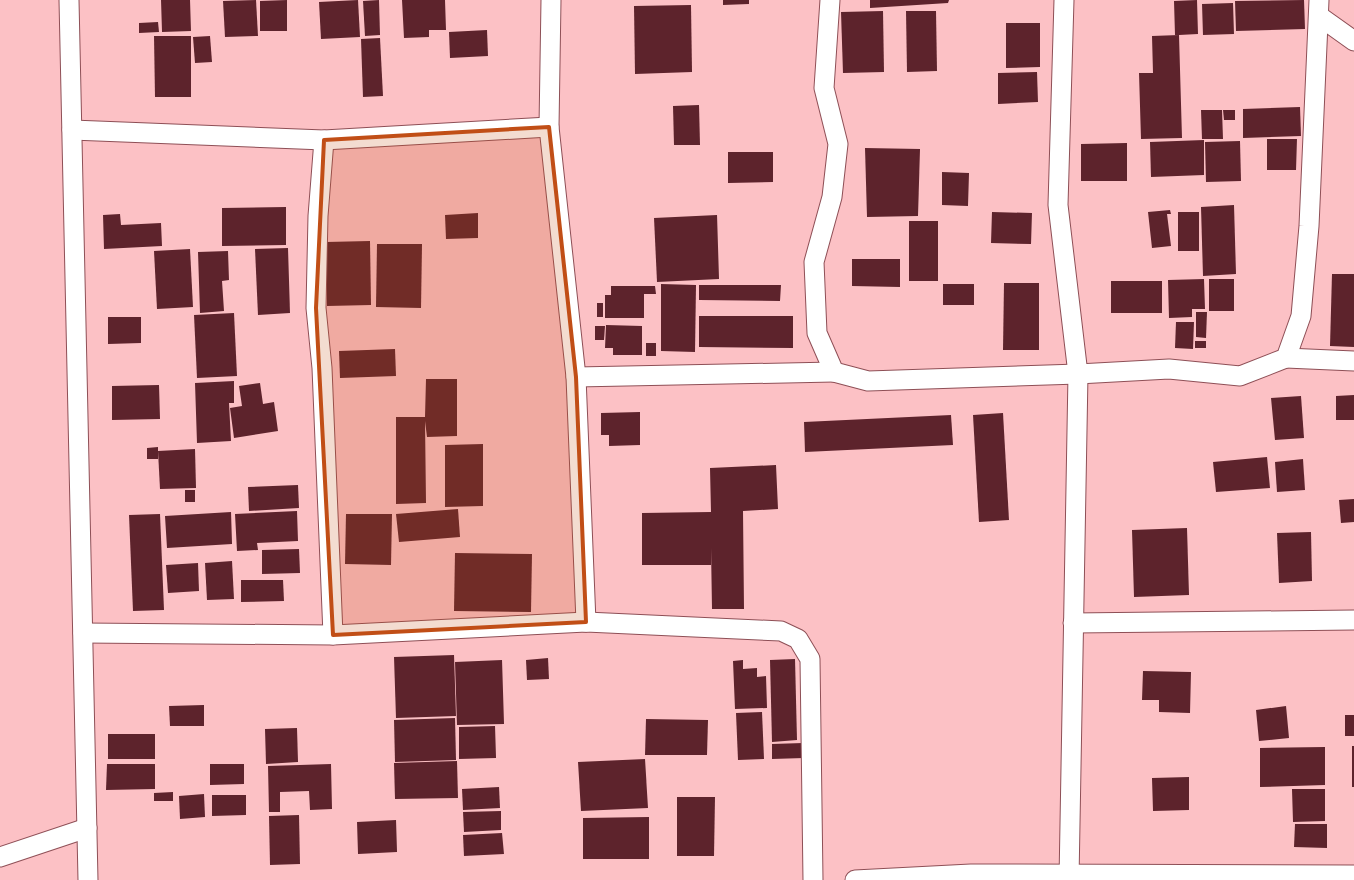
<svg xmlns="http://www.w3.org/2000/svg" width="1354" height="880" viewBox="0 0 1354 880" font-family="Georgia,serif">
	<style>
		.building { fill: #5d232c }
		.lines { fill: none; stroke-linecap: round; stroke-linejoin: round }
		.street-casing { stroke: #8e4f56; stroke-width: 21 }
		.street { stroke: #fff; stroke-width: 19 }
		.marked { fill: #c14e16; fill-opacity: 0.2; stroke: #c14e16; stroke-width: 4; stroke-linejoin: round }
	</style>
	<rect width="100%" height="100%" fill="#fcc1c5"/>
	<g class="building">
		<path d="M161,0H190L191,31L162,32Z"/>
		<path d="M256,0L258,36L225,37L223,1Z"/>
		<path d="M287,0V31H260V1Z"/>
		<path d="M358,0L360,37L321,39L319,2Z"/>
		<path d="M379,0L380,35L365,36L363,1Z"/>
		<path d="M402,0H445L446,30H429V37L404,38Z"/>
		<path d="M723,0H749V4L723,5Z"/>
		<path d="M870,0H949L948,3L870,8Z"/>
		<path d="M1197,0L1198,34L1179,35L1182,138L1141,139L1139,73H1153L1152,36L1179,35H1175L1174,1Z"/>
		<path d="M1304,0L1305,29L1236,31L1235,1Z"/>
		<path d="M1233,3L1234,34L1203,35L1202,4Z"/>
		<path d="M691,5L692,72L635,74L634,6Z"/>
		<path d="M883,11L884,72L843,73L841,12Z"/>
		<path d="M906,11H936L937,71L907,72Z"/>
		<path d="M158,22L159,32L139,33V23Z"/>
		<path d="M1006,23H1040V67L1006,68Z"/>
		<path d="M487,30L488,56L450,58L449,32Z"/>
		<path d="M154,36H191V97H155Z"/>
		<path d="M210,36L212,62L195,63L193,37Z"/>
		<path d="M380,38L383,96L363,97L361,39Z"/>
		<path d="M1037,72L1038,102L998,104V73Z"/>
		<path d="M699,105L700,145H674L673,106Z"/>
		<path d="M1300,107L1301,136L1243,138V109Z"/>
		<path d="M1201,110H1222L1223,139H1202Z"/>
		<path d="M1223,110H1235V120H1224Z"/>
		<path d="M1267,139H1297L1296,170H1267Z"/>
		<path d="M1204,140V175L1151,177L1150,142Z"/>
		<path d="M1240,141L1241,181L1206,182L1205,142Z"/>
		<path d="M1127,143V181H1081V144Z"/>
		<path d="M865,148L920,149L918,216L867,217Z"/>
		<path d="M728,152H773V182L728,183Z"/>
		<path d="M942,172L969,173L968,206L942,205Z"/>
		<path d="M1234,205L1236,274L1203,276L1201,207Z"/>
		<path d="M286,207V245L222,246V208Z"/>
		<path d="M1170,210L1171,214H1167L1171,246L1152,248L1148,212Z"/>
		<path d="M992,212L1032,213L1031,244L991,243Z"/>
		<rect x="1178" y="212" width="21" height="39"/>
		<path d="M478,213V238L446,239L445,215Z"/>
		<path d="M120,214L121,225L161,223L162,246L104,249L103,215Z"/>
		<path d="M717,215L719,279L657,282L654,218Z"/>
		<rect x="909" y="221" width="29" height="60"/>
		<path d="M370,241L371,305L327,306L326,242Z"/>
		<path d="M377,244H422L421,308L376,307Z"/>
		<path d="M288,248L290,313L258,315L255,249Z"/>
		<path d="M190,249L193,307L157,309L154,251Z"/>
		<path d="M228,251L229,280L222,281L224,311L200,313L198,252Z"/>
		<path d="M852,259H900V287L852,286Z"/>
		<path d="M1332,274H1354V347L1330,346Z"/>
		<path d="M1204,279L1205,309H1192V317L1169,318L1168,280Z"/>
		<rect x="1209" y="279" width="25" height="32"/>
		<rect x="1111" y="281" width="51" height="32"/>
		<path d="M1004,283H1039V350H1003Z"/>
		<path d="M661,284L696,285L695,352L661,351Z"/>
		<rect x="943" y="284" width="31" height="21"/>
		<path d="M699,285H781L780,301L699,300Z"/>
		<path d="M611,286H655L656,294H644V318H605V295H611Z"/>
		<rect x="597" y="303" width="6" height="14"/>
		<path d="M1196,312H1207L1206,338L1196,337Z"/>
		<path d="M234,313L237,376L197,378L194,315Z"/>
		<path d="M699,316H793V348L699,347Z"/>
		<path d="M108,317H141V343L108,344Z"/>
		<path d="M1176,322H1194L1193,349L1175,348Z"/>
		<path d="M606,325L642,326V355H613V348H605Z"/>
		<path d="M595,326H605L604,340H595Z"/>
		<rect x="1195" y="341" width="11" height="7"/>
		<rect x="646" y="343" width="10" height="13"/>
		<path d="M395,349L396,376L340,378L339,351Z"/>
		<path d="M426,379H457V436L427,437L425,421L426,503L396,504V417H425Z"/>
		<path d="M234,381V403H229L231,441L197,443L195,383Z"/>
		<path d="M260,383L263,404L274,402L278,431L234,438L230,408L242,406L239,386Z"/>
		<path d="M159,385L160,419L112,420V386Z"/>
		<path d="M1354,395V420H1336V396Z"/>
		<path d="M1301,396L1304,438L1275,440L1271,398Z"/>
		<path d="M640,412V445L609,446V435H601V413Z"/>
		<path d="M1003,413L1009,520L979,522L973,415Z"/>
		<path d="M951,415L953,445L805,452L804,422Z"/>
		<path d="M483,444V506L445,507V445Z"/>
		<path d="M158,447V459H147V448Z"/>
		<path d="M195,449L196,488L160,489L158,451Z"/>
		<path d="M1267,457L1270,488L1216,492L1213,462Z"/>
		<path d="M1303,459L1305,490L1277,492L1275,462Z"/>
		<path d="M776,465L778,509L743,511L744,609H712L711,548V565H642V513L711,512L710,468Z"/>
		<path d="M298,485L299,508L249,511L248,487Z"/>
		<rect x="185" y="490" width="10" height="12"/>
		<path d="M1354,499V522L1341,523L1339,500Z"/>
		<path d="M458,509L460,537L399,542L396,514Z"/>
		<path d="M297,511L298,541L257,543L258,550L237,551L235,514Z"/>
		<path d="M231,512L232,544L167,548L165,516Z"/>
		<path d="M160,514L164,610L133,611L129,515Z"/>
		<path d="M346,514H392L391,565L345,564Z"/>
		<path d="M1187,528L1189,595L1134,597L1132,530Z"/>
		<path d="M1311,532L1312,581L1279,583L1277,533Z"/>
		<path d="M299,549L300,573L262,574V550Z"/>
		<path d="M455,553L532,554L531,612L454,611Z"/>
		<path d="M232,561L234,599L207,600L205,563Z"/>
		<path d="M198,563L199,591L168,593L166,565Z"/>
		<path d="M241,580H283L284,601L241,602Z"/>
		<path d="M454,655L456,716L396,718L394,657Z"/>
		<path d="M548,658L549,679L527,680L526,660Z"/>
		<path d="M795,659L797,740L772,742L770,660Z"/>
		<path d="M502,660L504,724L457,725L455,662Z"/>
		<path d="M743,660V669L757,668V677L766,676L767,708L735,709L733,661Z"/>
		<path d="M1143,671L1191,672L1190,713L1159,712V700H1142Z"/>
		<path d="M204,705V726H170L169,706Z"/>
		<path d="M1286,706L1289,738L1259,741L1256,710Z"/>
		<path d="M762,712L764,759L738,760L736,713Z"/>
		<rect x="1345" y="715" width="9" height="21"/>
		<path d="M455,718L456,760L395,762L394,720Z"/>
		<path d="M646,719L708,720L707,755H645Z"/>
		<path d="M495,726L496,758L459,759V727Z"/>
		<path d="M297,728L298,762L266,764L265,729Z"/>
		<rect x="108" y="734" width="47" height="25"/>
		<path d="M803,743L804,758L772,759V744Z"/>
		<rect x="1352" y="746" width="2" height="41"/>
		<path d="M1325,747V785L1260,787V748Z"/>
		<path d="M645,759L648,808L581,811L578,762Z"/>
		<path d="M457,761L458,798L395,799L394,763Z"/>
		<path d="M107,764H155V789L106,790Z"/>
		<path d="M210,764H244V784L210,785Z"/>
		<path d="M331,764L332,809L310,810L309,791L280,792V812H269L268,766Z"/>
		<path d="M1189,777V810L1153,811L1152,778Z"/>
		<path d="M499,787L500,808L463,810L462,789Z"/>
		<path d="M1292,789H1325V821L1293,822Z"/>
		<path d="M173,792V801H154V793Z"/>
		<path d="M204,794L205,817L180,819L179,796Z"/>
		<path d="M212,795H246V815L212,816Z"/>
		<path d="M677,797H715L714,856H677Z"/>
		<path d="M501,811V830L464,832L463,812Z"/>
		<path d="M299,815L300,864L270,865L269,816Z"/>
		<path d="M649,817V859H583V818Z"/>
		<path d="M396,820L397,852L358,854L357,822Z"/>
		<path d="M1295,824H1327V848L1294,847Z"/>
		<path d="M502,833L504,854L464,856L463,835Z"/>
	</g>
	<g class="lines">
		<defs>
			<g id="street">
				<path d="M69,0L88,880"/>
				<path d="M551,0L549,127L576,377L586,622"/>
				<path d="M830,0L824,88L838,144L832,197L814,262L817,333L834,372L868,381L1078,374L1169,369L1240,376L1286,358L1301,316L1309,226L1319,0"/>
				<path d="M1064,0L1058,205L1078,374L1069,880"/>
				<path d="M1319,16L1354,41"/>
				<path d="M72,130L324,140L549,127"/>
				<path d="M324,140L318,216L316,308L322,368L333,635"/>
				<path d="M1286,358L1354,361"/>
				<path d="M576,377L834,372"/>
				<path d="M1073,623L1354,620"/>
				<path d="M83,633L333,635L586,622L781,631L798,639L810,659L813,880"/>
				<path d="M0,857L87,828"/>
				<path d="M855,880L971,874L1354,875"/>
			</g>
		</defs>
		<use href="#street" class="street-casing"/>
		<use href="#street" class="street"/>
	</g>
	<path class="marked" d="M549,127L576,377L586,622L333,635L316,308L324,140Z"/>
</svg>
